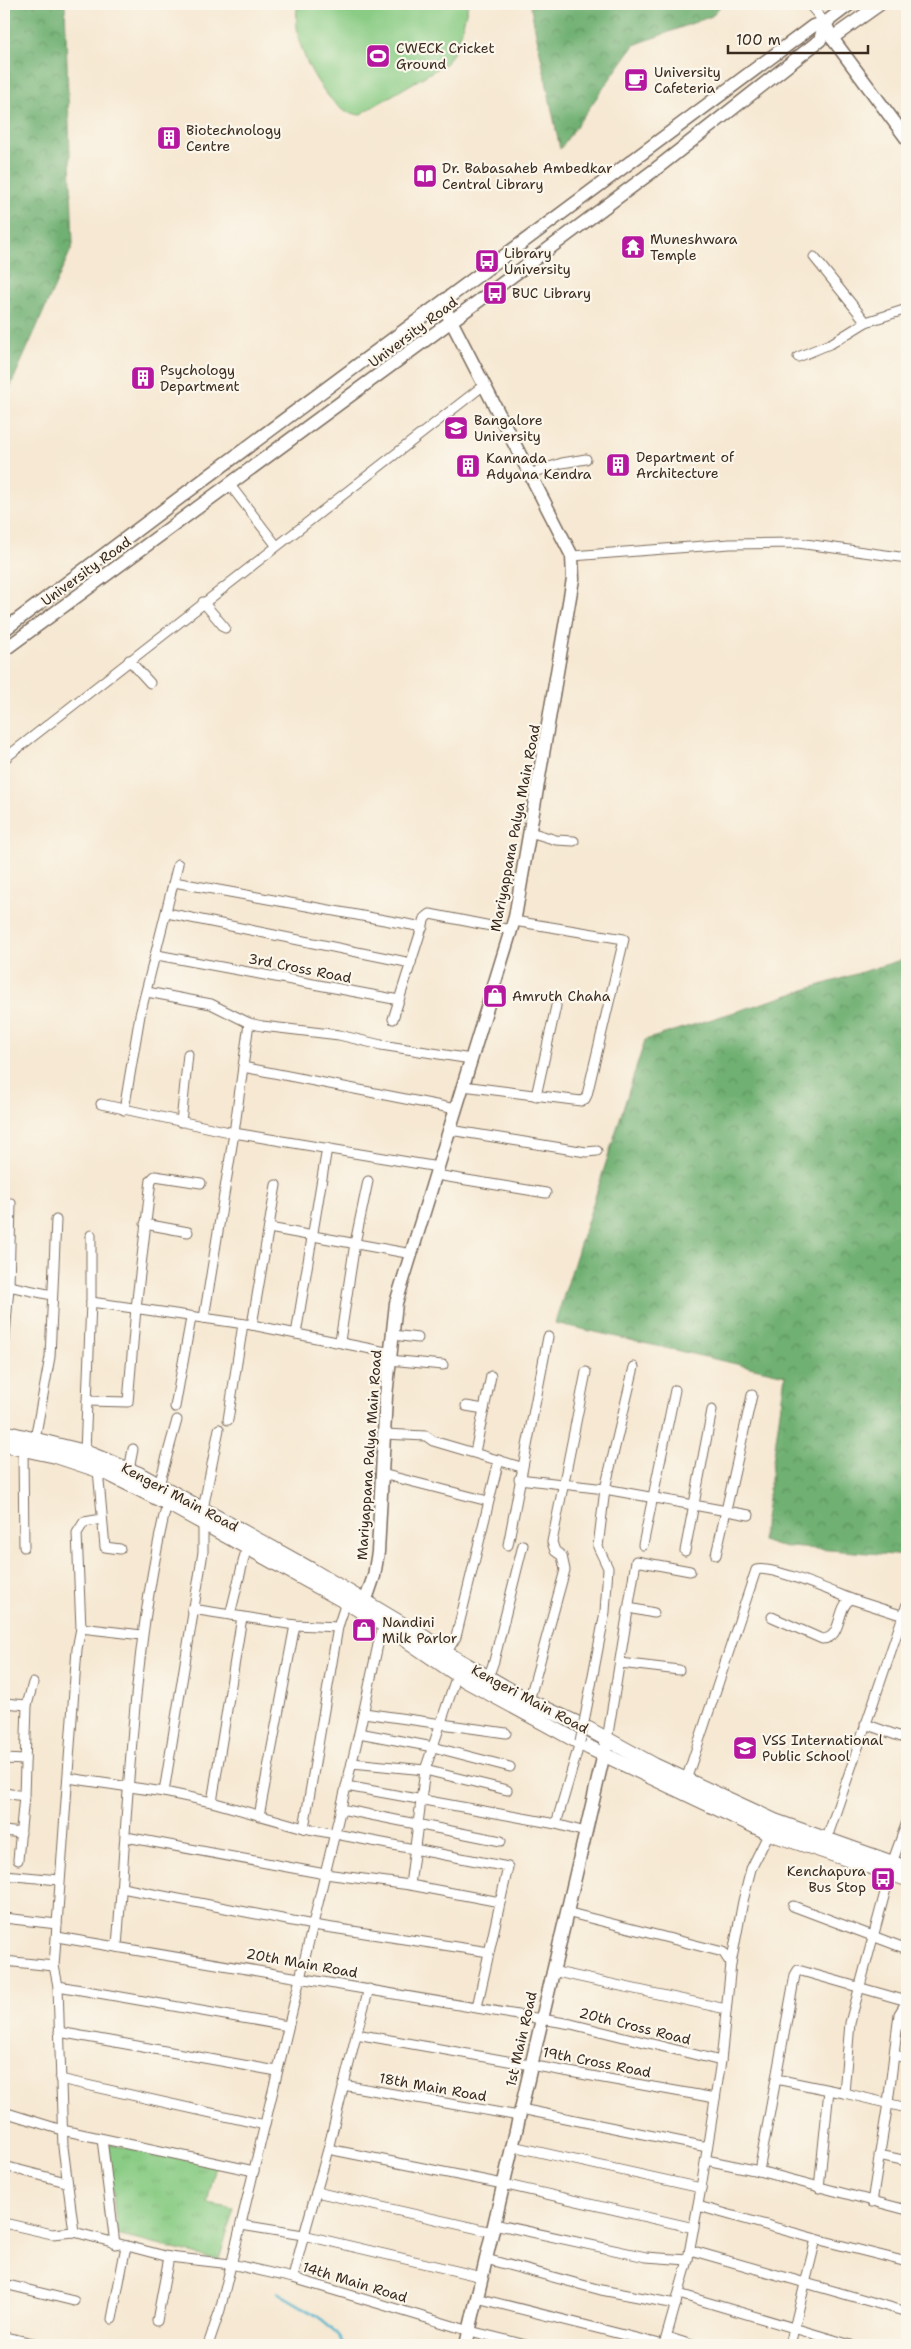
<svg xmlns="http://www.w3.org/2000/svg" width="911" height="2349" viewBox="0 0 911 2349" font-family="'Shantell Sans',sans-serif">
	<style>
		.forest { fill: url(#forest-crowns); stroke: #556d48 }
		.park { fill: url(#park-tufts); stroke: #627b52 }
		.pitch { fill: #8acc85; stroke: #627b52 }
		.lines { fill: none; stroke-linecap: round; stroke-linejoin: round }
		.stream { stroke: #4fb4cd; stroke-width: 2.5 }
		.street-casing { stroke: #7c6c5d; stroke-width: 11 }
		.secondary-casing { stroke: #7c6c5d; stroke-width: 15 }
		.primary-casing { stroke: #7c6c5d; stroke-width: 16 }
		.street { stroke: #fff; stroke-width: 9 }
		.secondary { stroke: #fff; stroke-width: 12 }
		.primary { stroke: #fff; stroke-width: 14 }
		.street-bridge-casing { stroke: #7c6c5d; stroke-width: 11; stroke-linecap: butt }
		.street-bridge { stroke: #fff; stroke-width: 9 }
		.labels { text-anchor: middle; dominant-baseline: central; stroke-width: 4.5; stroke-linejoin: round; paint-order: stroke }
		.poi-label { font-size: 14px; fill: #3b2a1e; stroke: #fbf7ec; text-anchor: start }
		.street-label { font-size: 14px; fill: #3b2a1e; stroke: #fbf7ec }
	</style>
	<defs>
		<pattern id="forest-crowns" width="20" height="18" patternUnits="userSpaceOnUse" patternTransform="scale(1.25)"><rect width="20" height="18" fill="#6fb072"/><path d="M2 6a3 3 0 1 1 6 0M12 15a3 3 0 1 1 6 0" fill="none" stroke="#5c8f5d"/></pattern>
		<pattern id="park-tufts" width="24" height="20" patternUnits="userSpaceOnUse" patternTransform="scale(1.25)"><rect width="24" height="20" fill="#8acc85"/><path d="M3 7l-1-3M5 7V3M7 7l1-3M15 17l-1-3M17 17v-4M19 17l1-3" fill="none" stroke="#78af72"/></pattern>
	</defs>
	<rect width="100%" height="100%" fill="#fbf7ec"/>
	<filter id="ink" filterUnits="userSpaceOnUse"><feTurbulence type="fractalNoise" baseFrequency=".02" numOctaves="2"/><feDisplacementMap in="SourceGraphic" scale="10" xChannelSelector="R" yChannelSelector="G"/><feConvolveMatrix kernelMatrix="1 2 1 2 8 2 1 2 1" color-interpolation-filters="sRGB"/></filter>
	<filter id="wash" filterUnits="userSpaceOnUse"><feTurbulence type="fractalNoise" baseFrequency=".0096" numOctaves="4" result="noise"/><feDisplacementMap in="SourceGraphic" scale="20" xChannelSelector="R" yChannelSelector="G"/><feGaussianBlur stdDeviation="1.12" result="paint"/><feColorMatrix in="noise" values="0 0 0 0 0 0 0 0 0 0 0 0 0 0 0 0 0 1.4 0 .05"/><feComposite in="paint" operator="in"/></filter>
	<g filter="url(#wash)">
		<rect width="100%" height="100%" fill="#f6e8d2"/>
		<g class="forest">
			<path d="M4,4H65L73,245L4,401Z"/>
			<path d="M530,4H722L712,16L634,45L560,149Z"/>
			<path d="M907,958V1556L777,1546L762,1541L785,1375L555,1323L645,1040Z"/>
		</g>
		<path class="park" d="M108,2144L216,2165L207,2203L234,2208L219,2260L117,2235Z"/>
		<path class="pitch" d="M298,4H468V5L457,48L445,64L359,115C353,113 345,113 341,109C314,86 290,38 298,4Z"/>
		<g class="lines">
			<path class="stream" d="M277,2292C301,2307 332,2320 344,2345"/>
		</g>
	</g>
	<g filter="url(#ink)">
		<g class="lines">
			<defs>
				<g id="street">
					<path d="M809,4L825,23"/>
					<path d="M814,257L866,322"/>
					<path d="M798,357L832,343L866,322L907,309"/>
					<path d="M529,474L562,463L586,459"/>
					<path d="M230,485L276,545"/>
					<path d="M572,556L730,544L798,543L907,558"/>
					<path d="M203,602L225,628"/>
					<path d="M129,660L150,683"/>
					<path d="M4,759L484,385"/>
					<path d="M530,832L556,840L574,841"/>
					<path d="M174,882L423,927"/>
					<path d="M167,913L411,963"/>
					<path d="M157,955L399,1000"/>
					<path d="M147,992L211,1004L249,1023L262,1026L339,1035L381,1045L471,1059"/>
					<path d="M393,1019L425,918L430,914L511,930"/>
					<path d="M243,1067L456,1109"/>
					<path d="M463,1086L581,1101L585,1099L587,1095L624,939L514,921"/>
					<path d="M536,1096L556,1006"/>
					<path d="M101,1104L234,1133L438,1167"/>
					<path d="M124,1110L140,1015L178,864"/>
					<path d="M181,1122L188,1054"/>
					<path d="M450,1130L586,1152L597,1151"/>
					<path d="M436,1175L546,1193"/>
					<path d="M145,1224L188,1232"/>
					<path d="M269,1228L412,1254"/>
					<path d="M4,1285L52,1295"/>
					<path d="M91,1302L252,1325L391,1353"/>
					<path d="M204,1318L234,1133L249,1023"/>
					<path d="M252,1325L276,1185"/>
					<path d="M296,1334L327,1148"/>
					<path d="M393,1335L418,1338"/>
					<path d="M340,1341L355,1243L368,1181"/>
					<path d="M4,1348L9,1287L11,1203"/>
					<path d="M389,1360L443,1365"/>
					<path d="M87,1401L128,1402L136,1308L151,1180L155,1176L201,1183"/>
					<path d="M466,1406L484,1409"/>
					<path d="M175,1407L191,1318"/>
					<path d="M228,1420L243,1324"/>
					<path d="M384,1434L426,1436L433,1441L521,1467"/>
					<path d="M35,1439L50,1357L56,1220"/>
					<path d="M23,1449L24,1547"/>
					<path d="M85,1452L91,1302V1235"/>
					<path d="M475,1452L491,1376"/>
					<path d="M98,1470L105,1547L120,1549"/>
					<path d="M129,1470L133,1449"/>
					<path d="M382,1474L488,1501"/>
					<path d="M519,1479L605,1489L749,1515"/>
					<path d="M159,1485L177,1420"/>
					<path d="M203,1509L219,1429"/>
					<path d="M508,1545L548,1337"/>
					<path d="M643,1545L675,1390"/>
					<path d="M685,1551L712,1410"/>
					<path d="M716,1555L752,1395"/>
					<path d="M629,1608L654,1613"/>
					<path d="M192,1609L295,1625L338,1627"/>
					<path d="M230,1615L247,1546"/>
					<path d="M772,1617L822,1639C843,1639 836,1607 851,1599L907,1617"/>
					<path d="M81,1628L77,1533L84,1522L102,1519"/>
					<path d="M446,1653L456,1637L499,1460"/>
					<path d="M620,1663L679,1670"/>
					<path d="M488,1678L494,1661L523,1545"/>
					<path d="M529,1701L565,1570L562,1556L555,1551L552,1542L586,1372"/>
					<path d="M4,1703L27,1705"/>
					<path d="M364,1713L506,1733"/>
					<path d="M585,1717L605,1612L608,1568L598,1547L605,1489L634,1367"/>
					<path d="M865,1724L907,1739"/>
					<path d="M359,1733L433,1747L510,1767"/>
					<path d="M607,1740L636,1561L690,1571"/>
					<path d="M580,1742L556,1824L585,1832"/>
					<path d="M4,1759L25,1760"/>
					<path d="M352,1763L425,1770L507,1790"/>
					<path d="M68,1778L164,1792L212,1802L304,1828L508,1867L477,2007"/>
					<path d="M686,1780L756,1570C771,1565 833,1592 851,1599"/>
					<path d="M346,1786L556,1824"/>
					<path d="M164,1792L203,1552V1522"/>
					<path d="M4,1793L24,1796"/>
					<path d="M212,1802L242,1617"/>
					<path d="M341,1809L501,1841"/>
					<path d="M259,1816L295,1625"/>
					<path d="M304,1828L338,1627L346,1602"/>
					<path d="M4,1831L21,1833"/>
					<path d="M126,1837L325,1874L410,1885L500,1902"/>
					<path d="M826,1841L907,1604"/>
					<path d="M18,1860L24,1796L27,1705L33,1683"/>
					<path d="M892,1863L907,1822"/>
					<path d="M890,1874L850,2023L844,2093L907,2108"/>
					<path d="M4,1875L59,1880"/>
					<path d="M410,1885L425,1770L457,1675"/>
					<path d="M122,1888L313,1925L489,1952"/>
					<path d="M793,1906L907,1949"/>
					<path d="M566,1912L723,1952L731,1964"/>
					<path d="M4,1918L57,1924"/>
					<path d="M57,1937L571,2024L721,2061"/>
					<path d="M117,1946C129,1798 132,1648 167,1503"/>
					<path d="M4,1961L54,1966"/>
					<path d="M552,1971L726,2009"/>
					<path d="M58,1986L288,2026"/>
					<path d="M907,2001L798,1970L795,1975L759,2171L907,2210"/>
					<path d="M59,2032L277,2071"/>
					<path d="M356,2034L715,2098"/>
					<path d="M894,2055L907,2058"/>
					<path d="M60,2079L265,2125"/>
					<path d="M776,2079L844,2093"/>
					<path d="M343,2085L519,2116"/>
					<path d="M521,2109L707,2147"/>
					<path d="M4,2112L62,2130L254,2171"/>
					<path d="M102,2139L115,2244"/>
					<path d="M512,2146L701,2188"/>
					<path d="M328,2149L503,2184L694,2228"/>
					<path d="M879,2155L907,2161"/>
					<path d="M706,2160L759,2171"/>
					<path d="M4,2166L66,2182"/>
					<path d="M819,2188L829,2090"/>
					<path d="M316,2192L492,2232"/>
					<path d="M872,2202L888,2103L899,2014L907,2001"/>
					<path d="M698,2206L816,2239L907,2262"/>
					<path d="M4,2223L52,2234L74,2232L169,2257L231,2264L293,2278L470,2331L526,2345"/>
					<path d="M494,2224L646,2257L688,2260"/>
					<path d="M241,2225L303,2235L482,2277"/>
					<path d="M74,2232L63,2147L58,1986L54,1966L77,1649L81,1628L142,1635"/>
					<path d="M690,2250L907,2312"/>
					<path d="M486,2259L601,2290L676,2304"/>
					<path d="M293,2278C303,2234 317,2192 328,2149C342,2095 353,2042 369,1989"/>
					<path d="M4,2284L74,2301"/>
					<path d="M679,2294L851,2345"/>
					<path d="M477,2298L664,2345"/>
					<path d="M112,2319L126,2246"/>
					<path d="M157,2321L169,2257"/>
					<path d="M4,2337L42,2345"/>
					<path d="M667,2337L692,2345"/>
					<path d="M208,2345L220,2310L233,2257L359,1733L379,1640L385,1622"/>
					<path d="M664,2345L687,2264L701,2188L721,2061L731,1964L743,1901L751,1869L769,1833"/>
					<path d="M790,2345L816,2239"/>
				</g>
				<g id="secondary">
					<path d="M825,23L832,38L907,139"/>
					<path d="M832,38L880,4"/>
					<path d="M4,630C267,431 532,235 797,38L813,26L825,23L850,4"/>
					<path d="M4,650L480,300L657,168L820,40L825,23"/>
					<path d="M362,1611L374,1576L378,1552L386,1396L396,1303L515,917L573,579L572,556L442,303"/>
					<path d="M466,2345L606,1745"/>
				</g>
				<g id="primary">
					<path d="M4,1432L85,1452L139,1474L310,1569L424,1637L446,1653L529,1701L581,1725L654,1765L775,1821L907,1868"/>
					<path d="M4,1445L56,1456L107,1473L167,1503L346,1602L384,1625L465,1680L590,1748L769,1833L907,1879"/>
				</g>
			</defs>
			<use href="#street" class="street-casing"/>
			<use href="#secondary" class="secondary-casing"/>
			<use href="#primary" class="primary-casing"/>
			<use href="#street" class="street"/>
			<use href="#secondary" class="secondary"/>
			<use href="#primary" class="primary"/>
			<defs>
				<path id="street-bridge" d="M580,1742L585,1717"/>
			</defs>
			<use href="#street-bridge" class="street-bridge-casing"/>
			<use href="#street-bridge" class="street-bridge"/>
		</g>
	</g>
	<defs>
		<symbol id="stadium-square" viewBox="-11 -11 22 22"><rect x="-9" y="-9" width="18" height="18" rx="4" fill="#b5179e" stroke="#fbf7ec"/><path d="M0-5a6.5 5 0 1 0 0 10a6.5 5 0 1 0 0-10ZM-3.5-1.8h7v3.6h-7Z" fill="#fff"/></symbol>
		<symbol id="cafe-square" viewBox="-11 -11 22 22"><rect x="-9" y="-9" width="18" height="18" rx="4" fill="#b5179e" stroke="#fbf7ec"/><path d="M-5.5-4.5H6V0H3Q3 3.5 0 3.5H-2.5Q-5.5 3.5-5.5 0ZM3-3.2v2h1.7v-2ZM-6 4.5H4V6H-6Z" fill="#fff"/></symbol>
		<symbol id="building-square" viewBox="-11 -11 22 22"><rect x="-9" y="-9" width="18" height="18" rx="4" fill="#b5179e" stroke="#fbf7ec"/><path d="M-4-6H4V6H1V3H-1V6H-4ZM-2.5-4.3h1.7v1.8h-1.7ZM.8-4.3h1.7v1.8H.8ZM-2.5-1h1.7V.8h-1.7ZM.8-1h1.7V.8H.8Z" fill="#fff"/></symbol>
		<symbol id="library-square" viewBox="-11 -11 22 22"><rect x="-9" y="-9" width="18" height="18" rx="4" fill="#b5179e" stroke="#fbf7ec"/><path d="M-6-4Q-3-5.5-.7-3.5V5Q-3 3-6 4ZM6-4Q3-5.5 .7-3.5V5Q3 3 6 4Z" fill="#fff"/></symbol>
		<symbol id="temple-square" viewBox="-11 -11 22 22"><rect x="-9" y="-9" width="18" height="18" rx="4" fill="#b5179e" stroke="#fbf7ec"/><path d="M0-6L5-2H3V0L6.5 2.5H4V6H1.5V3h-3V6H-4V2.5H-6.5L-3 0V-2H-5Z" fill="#fff"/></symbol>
		<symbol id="bus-square" viewBox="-11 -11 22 22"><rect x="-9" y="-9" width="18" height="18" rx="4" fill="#b5179e" stroke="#fbf7ec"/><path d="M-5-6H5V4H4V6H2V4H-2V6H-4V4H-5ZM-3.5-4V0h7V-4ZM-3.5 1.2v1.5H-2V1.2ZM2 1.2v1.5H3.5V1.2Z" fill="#fff"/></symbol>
		<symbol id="university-square" viewBox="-11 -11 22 22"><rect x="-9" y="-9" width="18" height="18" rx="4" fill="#b5179e" stroke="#fbf7ec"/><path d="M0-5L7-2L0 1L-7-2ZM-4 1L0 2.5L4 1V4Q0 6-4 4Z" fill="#fff"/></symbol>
		<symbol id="shop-square" viewBox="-11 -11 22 22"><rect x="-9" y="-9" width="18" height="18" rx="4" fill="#b5179e" stroke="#fbf7ec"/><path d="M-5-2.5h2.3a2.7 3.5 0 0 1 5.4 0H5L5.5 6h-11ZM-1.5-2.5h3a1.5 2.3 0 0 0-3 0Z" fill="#fff"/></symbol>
		<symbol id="school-square" viewBox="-11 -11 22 22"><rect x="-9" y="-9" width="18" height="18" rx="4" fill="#b5179e" stroke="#fbf7ec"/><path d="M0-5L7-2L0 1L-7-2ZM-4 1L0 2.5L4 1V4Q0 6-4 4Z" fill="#fff"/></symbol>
	</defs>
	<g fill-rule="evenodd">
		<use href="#stadium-square" x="364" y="42" width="28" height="28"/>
		<use href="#cafe-square" x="622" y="66" width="28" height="28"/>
		<use href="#building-square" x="155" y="124" width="28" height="28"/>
		<use href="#library-square" x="411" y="162" width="28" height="28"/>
		<use href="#temple-square" x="619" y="233" width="28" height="28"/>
		<use href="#bus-square" x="473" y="247" width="28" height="28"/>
		<use href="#bus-square" x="481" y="279" width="28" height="28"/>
		<use href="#building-square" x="129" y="364" width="28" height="28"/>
		<use href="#university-square" x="442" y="414" width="28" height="28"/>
		<use href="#building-square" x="604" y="451" width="28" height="28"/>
		<use href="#building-square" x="454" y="452" width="28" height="28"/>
		<use href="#shop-square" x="481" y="982" width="28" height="28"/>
		<use href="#shop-square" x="350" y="1616" width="28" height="28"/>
		<use href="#school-square" x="731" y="1734" width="28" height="28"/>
		<use href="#bus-square" x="869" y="1865" width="28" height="28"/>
	</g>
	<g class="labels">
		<g class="poi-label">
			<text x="396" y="48">CWECK Cricket<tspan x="396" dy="16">Ground</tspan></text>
			<text x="654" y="72">University<tspan x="654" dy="16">Cafeteria</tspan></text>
			<text x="186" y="130">Biotechnology<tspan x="186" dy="16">Centre</tspan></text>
			<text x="442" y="168">Dr. Babasaheb Ambedkar<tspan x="442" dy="16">Central Library</tspan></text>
			<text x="650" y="239">Muneshwara<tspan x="650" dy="16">Temple</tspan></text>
			<text x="504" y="253">Library<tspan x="504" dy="16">University</tspan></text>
			<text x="512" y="293">BUC Library</text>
			<text x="160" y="370">Psychology<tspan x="160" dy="16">Department</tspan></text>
			<text x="474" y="420">Bangalore<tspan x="474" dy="16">University</tspan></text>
			<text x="636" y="457">Department of<tspan x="636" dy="16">Architecture</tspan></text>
			<text x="486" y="458">Kannada<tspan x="486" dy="16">Adyana Kendra</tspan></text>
			<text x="512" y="996">Amruth Chaha</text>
			<text x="382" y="1622">Nandini<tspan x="382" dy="16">Milk Parlor</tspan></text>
			<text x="762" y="1740">VSS International<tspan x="762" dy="16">Public School</tspan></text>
			<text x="866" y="1871" text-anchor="end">Kenchapura<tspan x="866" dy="16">Bus Stop</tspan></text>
		</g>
		<g class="street-label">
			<text transform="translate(413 332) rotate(-37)">University Road</text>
			<text transform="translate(86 571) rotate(-36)">University Road</text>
			<text transform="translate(515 828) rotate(-79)">Mariyappana Palya Main Road</text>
			<text transform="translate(300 968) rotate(11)">3rd Cross Road</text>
			<text transform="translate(369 1455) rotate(-86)">Mariyappana Palya Main Road</text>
			<text transform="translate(180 1497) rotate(28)">Kengeri Main Road</text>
			<text transform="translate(530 1699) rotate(28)">Kengeri Main Road</text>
			<text transform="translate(302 1963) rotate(10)">20th Main Road</text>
			<text transform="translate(635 2026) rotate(14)">20th Cross Road</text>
			<text transform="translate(521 2039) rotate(-77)">1st Main Road</text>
			<text transform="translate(597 2062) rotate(11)">19th Cross Road</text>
			<text transform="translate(433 2087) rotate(10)">18th Main Road</text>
			<text transform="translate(355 2282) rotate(17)">14th Main Road</text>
		</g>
	</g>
	<rect width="911" height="2349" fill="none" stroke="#fbf7ec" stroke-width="20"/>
	<path d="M728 45v8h140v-8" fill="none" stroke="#3b2a1e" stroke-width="2.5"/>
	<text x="736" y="45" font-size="15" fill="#3b2a1e" stroke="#fbf7ec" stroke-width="4" paint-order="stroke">100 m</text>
</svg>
